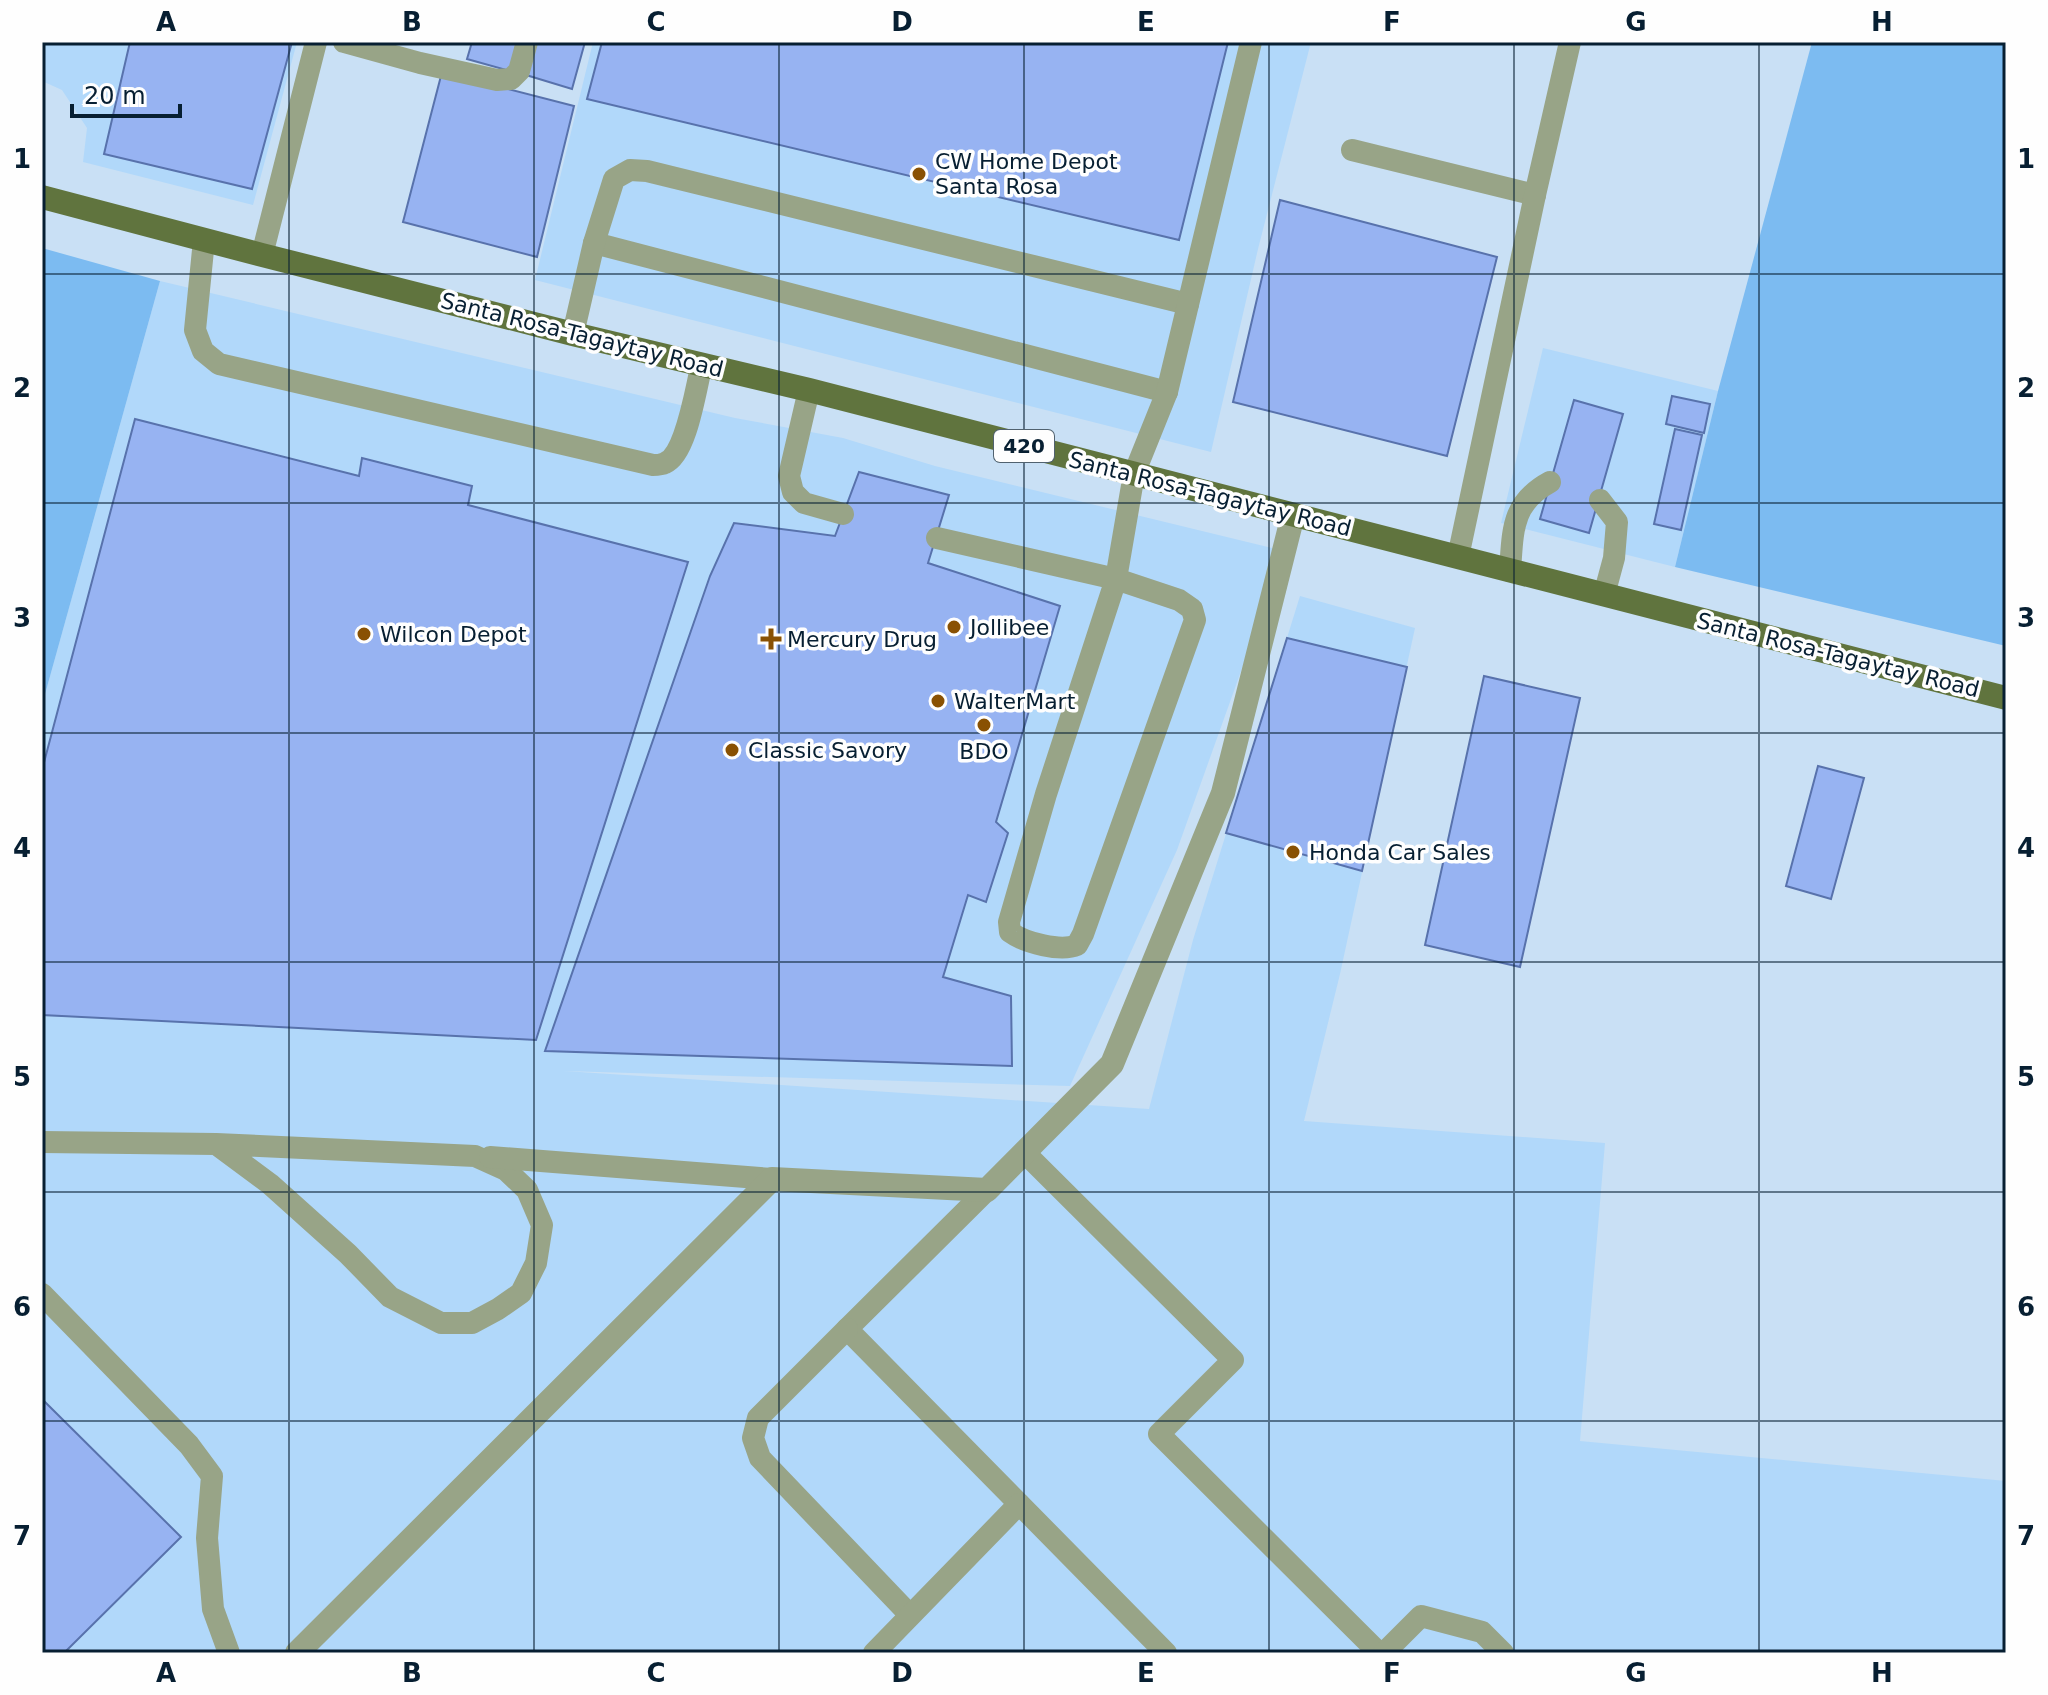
<svg xmlns="http://www.w3.org/2000/svg" width="2048" height="1695" viewBox="0 0 2048 1695" font-family="'DejaVu Sans',sans-serif">
	<style>
		.built { fill: #b1d8fa }
		.green { fill: #7cbbf1 }
		.building { fill: #97b3f2; stroke: #5872ac; stroke-width: 2 }
		.lines { fill: none; stroke-linecap: round; stroke-linejoin: round }
		.lane { stroke: #98a487; stroke-width: 22 }
		.street { stroke: #98a487; stroke-width: 24 }
		.primary { stroke: #60743e; stroke-width: 24 }
		.grid { fill: none; stroke: #071f32; stroke-width: 2; stroke-opacity: 0.55 }
		.poi-dot { fill: #895103; stroke: #fefefe; stroke-width: 3 }
		.labels { text-anchor: middle; dominant-baseline: central; stroke-width: 7; stroke-linejoin: round; paint-order: stroke }
		.shield { fill: #fefefe; stroke: #51626f; stroke-width: 2 }
		.shield-label { font-size: 20px; font-weight: bold; fill: #071f32 }
		.poi-label { font-size: 22px; fill: #071f32; stroke: #fefefe; text-anchor: start }
		.street-label { font-size: 22px; fill: #071f32; stroke: #fefefe }
		.neatline { fill: none; stroke: #071f32; stroke-width: 3 }
		.grid-label { font-size: 26px; text-anchor: middle; font-weight: bold; fill: #071f32 }
	</style>
	<rect width="100%" height="100%" fill="#c9e0f5"/>
	<g class="built">
		<path d="M42,42H297L253,205L83,162L87,128L62,90L42,81Z"/>
		<path d="M593,42H1311L1258,249L1211,452L535,280Z"/>
		<path d="M160,281L735,418L843,438L935,466L1284,551L1177,850L1070,1086L564,1071L1149,1109L1193,940L1300,596L1415,628L1340,974L1304,1121L1605,1143L1580,1441L2006,1481V1653H42V705Z"/>
		<path d="M1543,348L1718,391L1675,567L1501,523Z"/>
	</g>
	<g class="green">
		<path d="M1812,42H2006V646L1675,567L1718,391Z"/>
		<path d="M42,248L160,281L42,705Z"/>
	</g>
	<g class="building">
		<path d="M130,42H292L252,189L104,154Z"/>
		<path d="M472,42H517L510,71L467,59Z"/>
		<path d="M534,42H585L572,89L526,75Z"/>
		<path d="M602,42H1228L1179,240L587,99Z"/>
		<path d="M442,72L574,106L537,257L403,222Z"/>
		<path d="M1280,200L1497,257L1447,456L1233,402Z"/>
		<path d="M1672,396L1710,404L1704,433L1666,424Z"/>
		<path d="M1574,400L1623,414L1589,533L1540,519Z"/>
		<path d="M135,419L359,476L362,458L472,486L468,505L688,562L536,1040L42,1015V770Z"/>
		<path d="M1675,429L1702,435L1681,530L1654,524Z"/>
		<path d="M859,472L949,495L928,563L1060,606L996,822L1008,833L986,902L968,895L943,977L1011,996L1012,1066L545,1051L710,576L734,523L835,536Z"/>
		<path d="M1287,638L1407,667L1362,871L1226,833Z"/>
		<path d="M1484,676L1580,698L1520,967L1425,945Z"/>
		<path d="M1818,766L1864,778L1831,899L1786,886Z"/>
		<path d="M42,1399L181,1537L64,1653H42Z"/>
	</g>
	<g class="lines">
		<g class="lane">
			<path d="M344,42L420,63L497,80L511,79L519,71L527,42"/>
			<path d="M1352,150L1535,195"/>
			<path d="M204,240L195,330L203,351L219,364L653,465C657,465 661,465 665,463C687,454 696,386 702,364"/>
			<path d="M594,243L1167,392"/>
			<path d="M262,255L316,42"/>
			<path d="M573,334L594,243L614,179L630,170L647,171L1188,304"/>
			<path d="M809,390L789,476L793,492L804,503L843,514"/>
			<path d="M1600,500L1617,522L1614,558L1604,595"/>
			<path d="M937,538L1116,579L1179,600L1192,609L1195,620L1083,934L1077,945C1061,952 1025,943 1010,932L1009,922L1046,794L1116,579L1134,474L1167,392L1251,42"/>
			<path d="M1458,557L1535,195L1570,42"/>
			<path d="M1510,571C1513,531 1511,503 1550,482"/>
			<path d="M42,1142L216,1144L475,1156L506,1170L527,1190L542,1225L536,1263L521,1293L498,1309L472,1323H441L390,1297L348,1254L270,1184L216,1144"/>
			<path d="M1024,1152L1233,1360L1159,1434L1379,1653"/>
			<path d="M490,1157L772,1179"/>
			<path d="M987,1190L847,1329L1166,1653"/>
			<path d="M42,1294L189,1445L212,1476L207,1538L213,1609L229,1653"/>
			<path d="M847,1329L758,1418L753,1438L760,1458L910,1615"/>
			<path d="M874,1653L1019,1504"/>
			<path d="M1384,1653L1421,1616L1482,1632L1503,1653"/>
		</g>
		<path class="street" d="M297,1653L772,1179L987,1190L1112,1064L1223,793L1293,515"/>
		<path class="primary" d="M42,197L262,255L573,334L809,390L2006,698"/>
	</g>
	<path class="grid" d="M289,42V1653M534,42V1653M779,42V1653M1024,42V1653M1269,42V1653M1514,42V1653M1759,42V1653M42,274H2006M42,503H2006M42,733H2006M42,962H2006M42,1192H2006M42,1421H2006"/>
	<g class="poi-dot">
		<circle cx="919" cy="174" r="8"/>
		<circle cx="954" cy="627" r="8"/>
		<circle cx="364" cy="634" r="8"/>
		<path d="M767 627h8v8h8v8h-8v8h-8v-8h-8v-8h8z"/>
		<circle cx="938" cy="701" r="8"/>
		<circle cx="984" cy="725" r="8"/>
		<circle cx="732" cy="750" r="8"/>
		<circle cx="1293" cy="852" r="8"/>
	</g>
	<g class="labels">
		<rect class="shield" x="994" y="430" width="60" height="32" rx="6"/>
		<g class="shield-label">
			<text x="1024" y="446">420</text>
		</g>
		<g class="poi-label">
			<text x="935" y="161">CW Home Depot<tspan x="935" dy="25">Santa Rosa</tspan></text>
			<text x="970" y="627">Jollibee</text>
			<text x="380" y="634">Wilcon Depot</text>
			<text x="787" y="639">Mercury Drug</text>
			<text x="954" y="701">WalterMart</text>
			<text x="748" y="750">Classic Savory</text>
			<text x="984" y="751" text-anchor="middle">BDO</text>
			<text x="1309" y="852">Honda Car Sales</text>
		</g>
		<g class="street-label">
			<text transform="translate(582 335) rotate(14)">Santa Rosa-Tagaytay Road</text>
			<text transform="translate(1210 494) rotate(14)">Santa Rosa-Tagaytay Road</text>
			<text transform="translate(1838 655) rotate(14)">Santa Rosa-Tagaytay Road</text>
		</g>
	</g>
	<rect width="2048" height="1695" fill="none" stroke="#fefefe" stroke-width="88"/>
	<path d="M72 104v12h108v-12" fill="none" stroke="#071f32" stroke-width="4"/>
	<text x="84" y="104" font-size="24" fill="#071f32" stroke="#fefefe" stroke-width="6" paint-order="stroke">20 m</text>
	<rect x="44" y="44" width="1960" height="1607" class="neatline"/>
	<g class="grid-label">
		<text x="166" y="31">A</text>
		<text x="412" y="31">B</text>
		<text x="656" y="31">C</text>
		<text x="902" y="31">D</text>
		<text x="1146" y="31">E</text>
		<text x="1392" y="31">F</text>
		<text x="1636" y="31">G</text>
		<text x="1882" y="31">H</text>
		<text x="22" y="168">1</text>
		<text x="2026" y="168">1</text>
		<text x="22" y="397">2</text>
		<text x="2026" y="397">2</text>
		<text x="22" y="627">3</text>
		<text x="2026" y="627">3</text>
		<text x="22" y="857">4</text>
		<text x="2026" y="857">4</text>
		<text x="22" y="1086">5</text>
		<text x="2026" y="1086">5</text>
		<text x="22" y="1316">6</text>
		<text x="2026" y="1316">6</text>
		<text x="22" y="1545">7</text>
		<text x="2026" y="1545">7</text>
		<text x="166" y="1682">A</text>
		<text x="412" y="1682">B</text>
		<text x="656" y="1682">C</text>
		<text x="902" y="1682">D</text>
		<text x="1146" y="1682">E</text>
		<text x="1392" y="1682">F</text>
		<text x="1636" y="1682">G</text>
		<text x="1882" y="1682">H</text>
	</g>
</svg>
